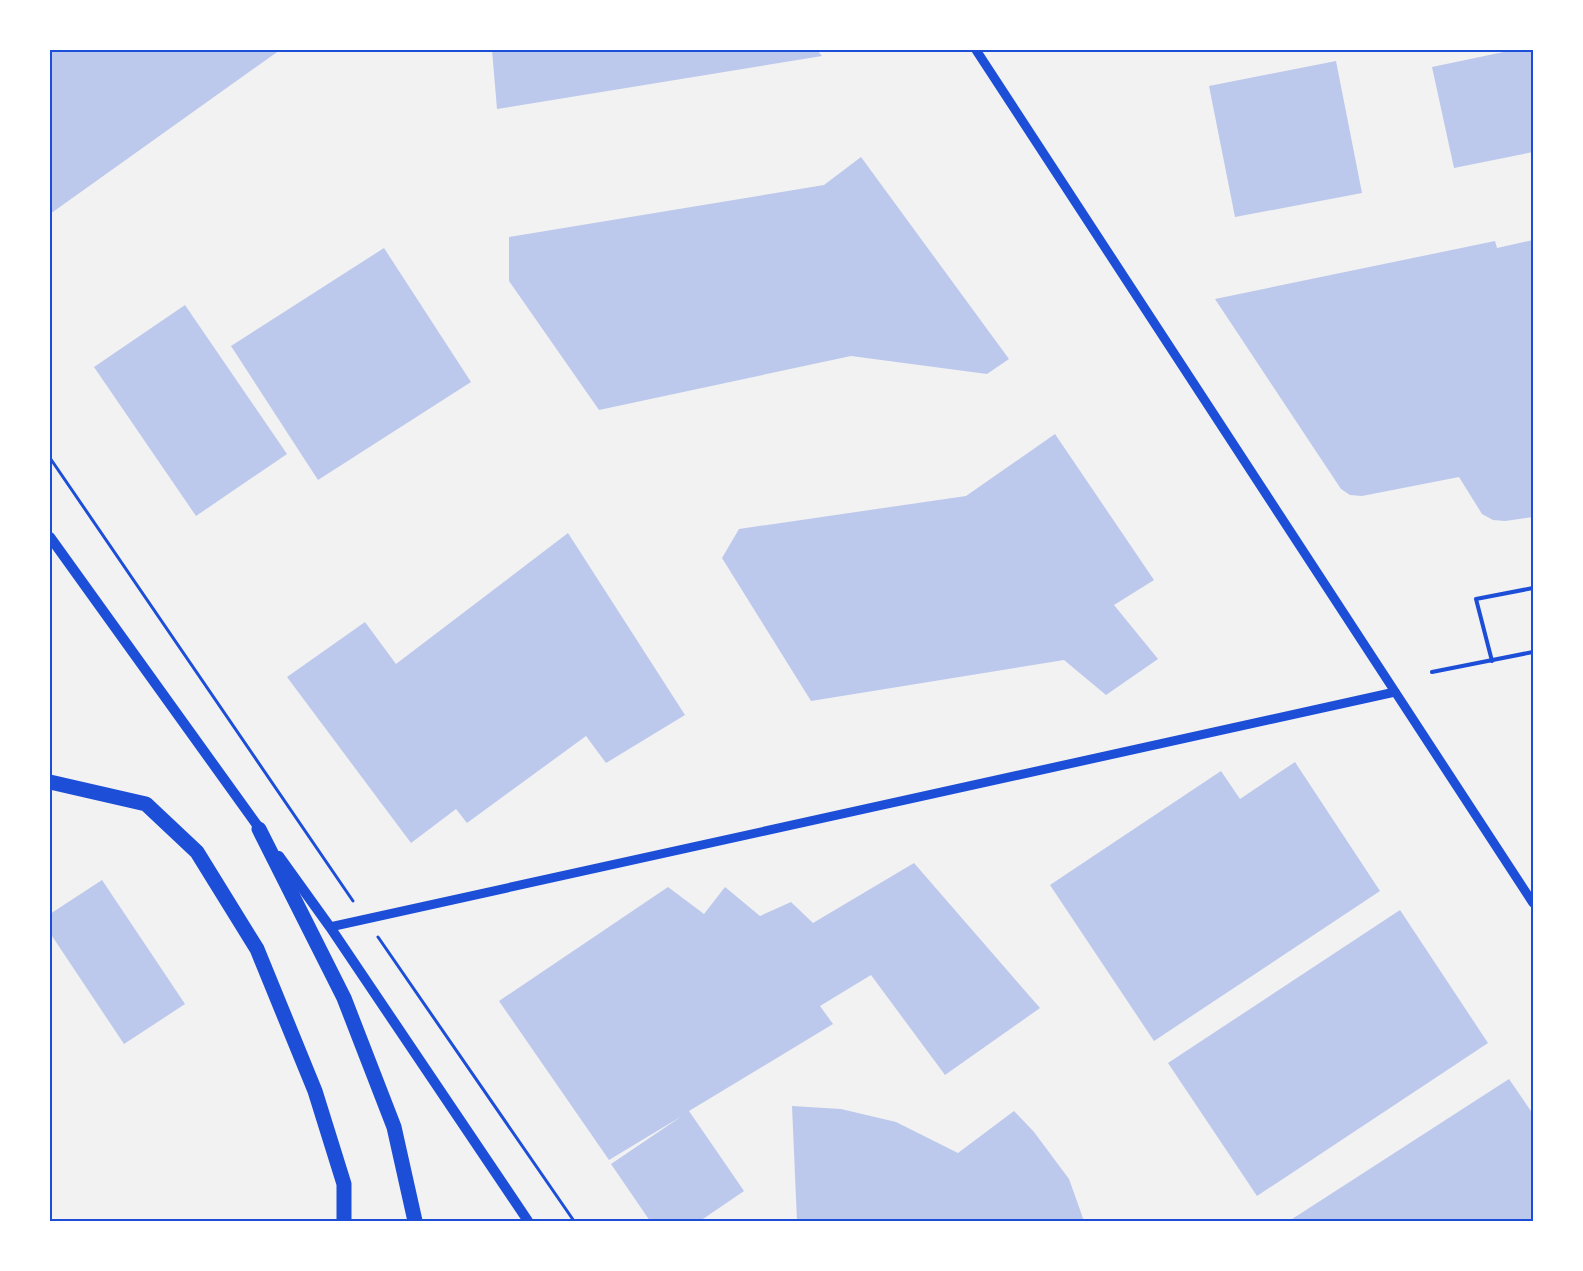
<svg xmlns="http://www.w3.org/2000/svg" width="1583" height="1271" viewBox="0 0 1583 1271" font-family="'Fira Sans Condensed',sans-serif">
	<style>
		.building { fill: #bdc9ec }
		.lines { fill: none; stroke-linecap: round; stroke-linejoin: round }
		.path { stroke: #1d4ed8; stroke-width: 3 }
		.service { stroke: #1d4ed8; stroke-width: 4 }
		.tertiary { stroke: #1d4ed8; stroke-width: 9 }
		.secondary { stroke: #1d4ed8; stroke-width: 10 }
		.motorway { stroke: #1d4ed8; stroke-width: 15 }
		.neatline { fill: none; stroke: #1d4ed8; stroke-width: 2 }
	</style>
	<rect width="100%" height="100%" fill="#f2f2f2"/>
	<g class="building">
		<path d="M50,50H280L50,214Z"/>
		<path d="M492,50H817L822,56L497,109Z"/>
		<path d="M1513,50H1533V152L1454,168L1432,67Z"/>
		<path d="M1336,61L1362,193L1235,217L1209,86Z"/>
		<path d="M861,157L1009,359L987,374L851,356L599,410L509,281V237L824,185Z"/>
		<path d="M1533,240V517L1505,521L1493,520L1482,514L1459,477L1362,496L1350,495L1341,489L1215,299L1495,241L1497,248Z"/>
		<path d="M384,248L471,382L318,480L231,346Z"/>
		<path d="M185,305L287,454L196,516L94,367Z"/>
		<path d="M1055,434L1154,580L1114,605L1158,659L1106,695L1064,660L811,701L722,558L739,529L966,496Z"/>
		<path d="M568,533L685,715L606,763L586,736L467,823L456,809L411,843L287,677L365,622L396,664Z"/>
		<path d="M1295,762L1380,891L1154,1041L1050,885L1221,771L1240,799Z"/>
		<path d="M914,863L1040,1008L945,1075L871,975L820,1006L833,1024L689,1111L744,1191L700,1221H650L611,1164L682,1116L609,1160L499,1001L668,887L704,914L725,887L760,916L791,902L813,923Z"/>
		<path d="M102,880L185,1004L124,1044L50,933V914Z"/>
		<path d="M1400,910L1488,1043L1257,1196L1168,1063Z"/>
		<path d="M1509,1079L1533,1114V1221H1289Z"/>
		<path d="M792,1106L841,1109L896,1122L958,1153L1014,1111L1034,1132L1069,1179L1084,1221H797Z"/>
	</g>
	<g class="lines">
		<g class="path">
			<path d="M50,458L353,901"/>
			<path d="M378,937L574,1221"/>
		</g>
		<g class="service">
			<path d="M1492,661L1476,599L1533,588"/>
			<path d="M1432,672L1533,652"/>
		</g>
		<g class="tertiary">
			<path d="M976,50L1533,903"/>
			<path d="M330,927L1395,692"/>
		</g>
		<g class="secondary">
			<path d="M50,537L262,832"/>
			<path d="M279,856L330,927L528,1221"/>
		</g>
		<g class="motorway">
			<path d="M50,782L146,804L197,852L257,949L315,1091L344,1184V1221"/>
			<path d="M259,829L344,998L394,1127L415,1221"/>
		</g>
	</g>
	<rect width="1583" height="1271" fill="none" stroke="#ffffff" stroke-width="102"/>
	<rect x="51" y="51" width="1481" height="1169" class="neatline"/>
</svg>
